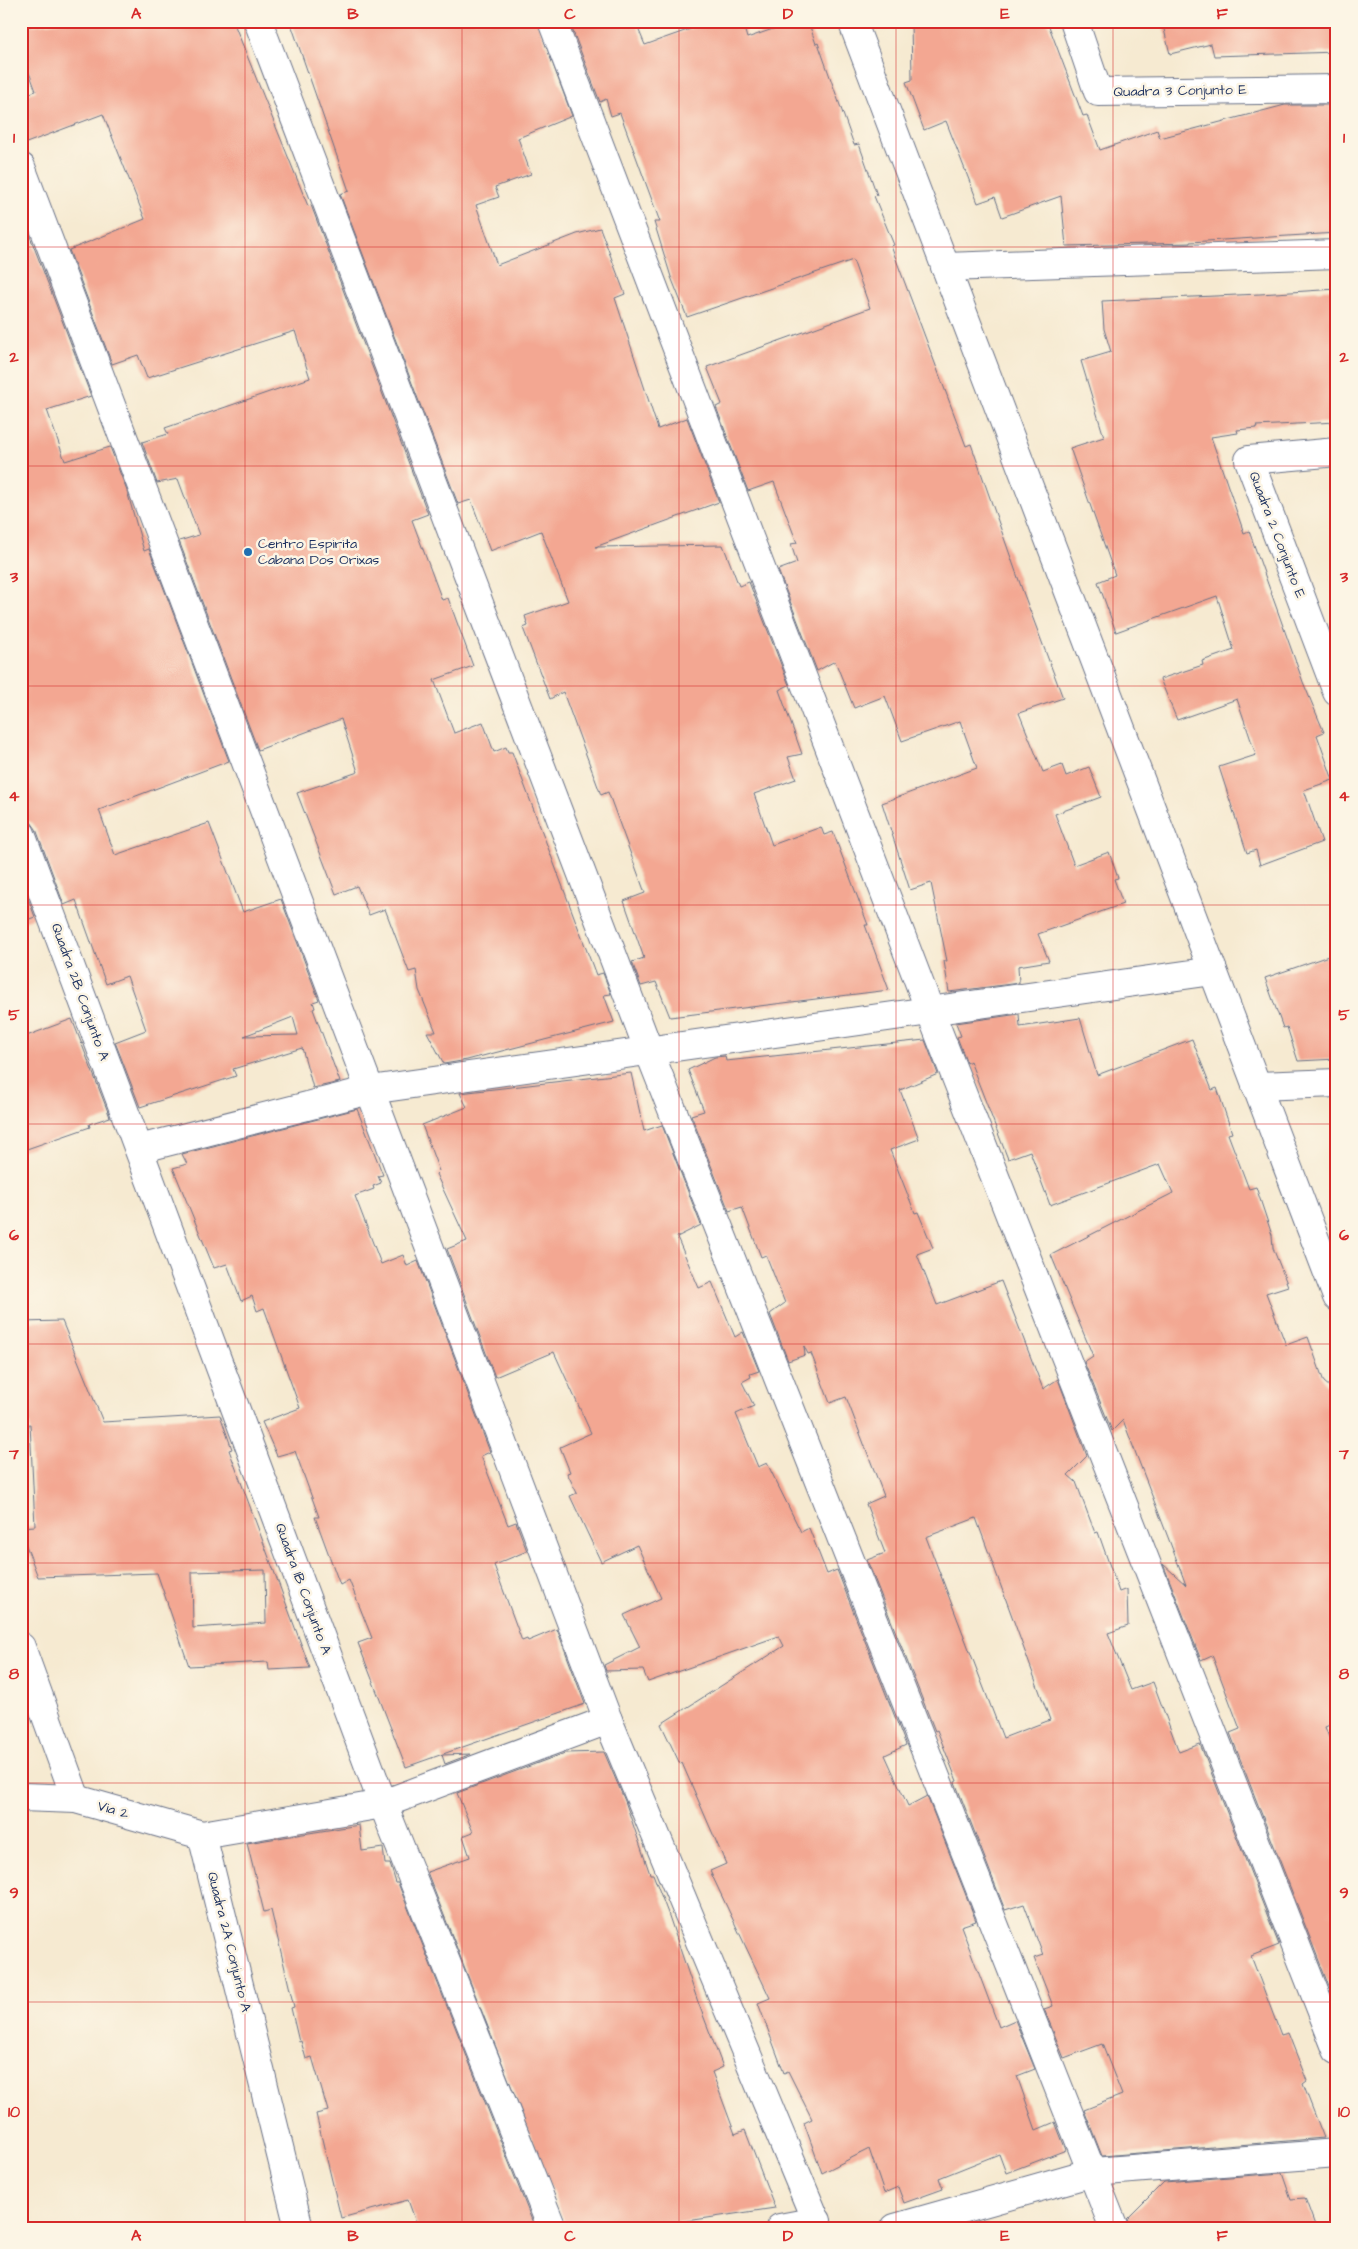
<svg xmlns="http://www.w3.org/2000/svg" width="1358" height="2249" viewBox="0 0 1358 2249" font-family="'Architects Daughter',sans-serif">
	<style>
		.building { fill: #f3a792; fill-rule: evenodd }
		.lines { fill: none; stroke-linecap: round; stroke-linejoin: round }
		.minor-casing { stroke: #687086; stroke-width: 30 }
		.minor { stroke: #fff; stroke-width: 28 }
		.grid { fill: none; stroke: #d62828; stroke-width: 1; stroke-opacity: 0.55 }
		.poi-dot { fill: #1f6fb2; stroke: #fcf5e5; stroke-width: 2 }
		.labels { text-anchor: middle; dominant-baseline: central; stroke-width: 5; stroke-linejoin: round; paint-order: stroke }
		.street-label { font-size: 14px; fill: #1b2f5e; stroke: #fcf5e5 }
		.poi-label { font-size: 14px; fill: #1b2f5e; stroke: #fcf5e5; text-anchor: start }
		.neatline { fill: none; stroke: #d62828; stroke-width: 2 }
		.grid-label { font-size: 16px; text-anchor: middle; font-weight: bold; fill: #d62828 }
	</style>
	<rect width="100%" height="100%" fill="#fcf5e5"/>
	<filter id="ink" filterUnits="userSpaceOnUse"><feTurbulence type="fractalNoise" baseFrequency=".02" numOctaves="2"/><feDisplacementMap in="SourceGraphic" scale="10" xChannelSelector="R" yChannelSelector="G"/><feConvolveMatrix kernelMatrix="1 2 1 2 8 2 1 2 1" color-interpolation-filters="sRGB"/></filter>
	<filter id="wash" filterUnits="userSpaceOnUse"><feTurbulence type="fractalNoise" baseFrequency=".0096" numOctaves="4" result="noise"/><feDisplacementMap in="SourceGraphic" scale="20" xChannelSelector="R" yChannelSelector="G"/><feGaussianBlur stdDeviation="1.12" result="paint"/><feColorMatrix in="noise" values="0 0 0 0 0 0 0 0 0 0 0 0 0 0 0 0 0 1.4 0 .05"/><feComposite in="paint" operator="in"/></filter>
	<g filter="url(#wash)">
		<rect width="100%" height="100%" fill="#f6ead1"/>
		<g id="blocks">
			<g class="building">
				<path d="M69,21H233L308,206L311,205L428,514L412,520L442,600L448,598L473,666L434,680L454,733L483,722L494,752L506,747L508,752H512L596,975L603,973L611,994L604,995L614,1022L467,1060L444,1064L427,1032H436L419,990L416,970L409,972L385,909L369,915L357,886L336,894L297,793L358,772L341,719L258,750L179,541L199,535L178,479L157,483L142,442L168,434L165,428L310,378L295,331L147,378L138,355L112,364L69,250L145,219L103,114L21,145V96L36,91L21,51V27Z"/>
				<path d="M290,21H537L572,116L518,138L531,174L495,187L499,197L476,205L497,265L577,234L600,228L625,294L615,298L658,429L687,418L719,502L595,547L723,545L739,586L749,582L789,685L779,690L802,754L788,757L796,779L754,794L772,845L821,827L824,835L833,832L868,925H865L889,990L670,1017L656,982L641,986L632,962L644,958L624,901L645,893L608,792L601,795L563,692L550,699L523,628L528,626L525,616L568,601L541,531L490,551L471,500L458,504L340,194L349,191Z"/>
				<path d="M569,21H635L645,45L713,21H742L747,38L796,21H808L816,44L818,43L854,145L859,144L877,195L874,196L894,245L891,246L966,446L971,444L1023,592L1063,698L1019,713L1043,772L1062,765L1066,776L1089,767L1101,797L1055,814L1074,865L1109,852L1118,878L1114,879L1123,904L1038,934L1049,961L1018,966L1019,983L949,992L944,961H947L931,883L910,890L882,803L977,768L960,721L902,741L885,696L854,708L835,661L817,671L778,570L797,563L791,544L797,543L774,482L748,491L716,407L722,404L707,367L870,308L853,260L687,317L671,277L654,222H660L620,113L611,116L606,99L600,102Z"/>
				<path d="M911,21H1047L1083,116L1087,115L1100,150L1157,130L1160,138L1285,105H1337V233L1190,242V243L1066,246L1061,196L1002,217L995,197L978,203L946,121L924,130L906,82L912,80Z"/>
				<path d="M1162,21H1337V52L1214,56L1211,44L1170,54Z"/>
				<path d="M21,213L91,396L47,410L65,461L110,447L127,491L144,551L149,549L229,761L99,810L115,855L209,823L243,912L281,899L319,1000L313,1002L315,1008L313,1009L340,1082L313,1088L302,1048L233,1069L236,1076L140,1107L115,1042L146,1030L127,976L106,984L76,900L64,905L36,829L31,822L21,819ZM293,1017L298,1035L244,1036Z"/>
				<path d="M1337,289V422L1256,426L1257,428L1237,430L1238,433L1211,437L1244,533L1249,531L1303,682L1324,732L1317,735L1333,780L1304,790L1322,842L1260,865L1256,850L1247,853L1219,767L1256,755L1237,699L1177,720L1160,679L1203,665L1202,661L1234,650L1217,596L1116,632L1098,582L1115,575L1070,448L1104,437L1081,361L1111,352L1104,329L1102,301L1260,294Z"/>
				<path d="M21,879L35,917L21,922Z"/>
				<path d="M1337,953V1059L1298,1061L1287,1027L1283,1028L1265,978Z"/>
				<path d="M1019,1014L1020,1027L1080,1018L1097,1075L1192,1039L1212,1090L1217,1088L1232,1133L1228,1134L1249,1189L1256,1187L1272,1235L1273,1248L1288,1286L1266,1293L1286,1345L1308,1337L1324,1382L1330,1387L1337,1405V1722L1325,1727L1337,1758V2007L1230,1733L1240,1729L1212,1655L1201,1660L1163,1564L1186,1585L1179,1566L1123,1420L1112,1431L1084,1362L1093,1356L1051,1255L1173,1193L1160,1164L1050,1205L1030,1151L1008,1159L970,1061L967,1063L957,1037L961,1036L956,1023Z"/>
				<path d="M72,1019L110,1117L89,1124L90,1127L21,1151V1038Z"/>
				<path d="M925,1040L938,1074L900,1090L919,1139L890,1150L915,1213L918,1212L933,1248L917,1254L937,1305L1001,1281L1043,1389L1058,1379L1087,1456L1068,1475L1076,1482L1095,1533L1098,1532L1119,1592L1127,1589L1128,1626L1108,1633L1131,1690L1153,1682L1179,1752L1200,1744L1279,1945L1251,1956L1281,2035L1288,2033L1307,2081L1303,2084L1324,2138L1102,2156L1084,2110L1122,2095L1102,2044L1064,2058L1044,2009L1053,2006L1034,1958L1043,1955L1024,1904L1005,1910L955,1782L957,1781L937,1730L935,1731L867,1560L885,1553L866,1504L884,1496L846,1397L830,1403L811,1353L808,1354L804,1346L805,1355L788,1361L770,1314L785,1303L766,1255L761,1257L742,1207L729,1211L691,1115L704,1111L688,1070L715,1057L725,1056L726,1061ZM976,1518L1050,1720L1003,1738L926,1537Z"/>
				<path d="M631,1073L644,1131L662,1125L701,1225L677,1237L699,1288L712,1282L735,1337L743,1332L759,1371L750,1374L751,1377L742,1382L754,1406L736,1414L758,1467L767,1463L801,1532L809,1528L827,1574L837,1570L906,1745L885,1755L908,1806L927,1796L976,1921L961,1926L999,2027L1015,2020L1035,2069L1017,2076L1036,2130L1055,2122L1066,2150L1006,2173L999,2154L939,2178L943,2189L904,2203L898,2187L884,2193L869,2149L822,2173L804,2123L812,2119L788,2071L784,2073L758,2003L770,1998L710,1871L726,1864L682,1763L680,1764L661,1724L784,1646L779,1636L648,1682L643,1670L606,1671L604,1665L640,1647L624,1615L661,1598L637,1545L601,1562L570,1496L577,1493L567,1473L570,1472L560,1447L591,1433L554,1352L495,1377L447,1249L467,1241L436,1174L439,1171L422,1125L467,1107L460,1093Z"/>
				<path d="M357,1109L383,1175L378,1176L381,1183L373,1186L374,1189L355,1196L381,1264L403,1255L407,1266L418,1261L490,1452L481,1456L508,1525L516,1522L527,1551L494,1565L522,1641L527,1639L528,1641L557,1629L585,1704L406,1767L358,1643L372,1638L349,1580L340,1585L315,1517H319L295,1451L277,1456L262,1422L300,1408L264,1308L257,1311L252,1296L241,1301L227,1264L214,1268L173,1168L187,1164L182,1154Z"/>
				<path d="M62,1321L103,1422L220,1415L232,1449L229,1450L310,1668L269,1670L268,1662L189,1666L157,1573L38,1577L21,1532V1527L35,1526L30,1424L23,1425L21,1322ZM265,1570L266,1623L193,1628L192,1572Z"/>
				<path d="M604,1752L625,1801L650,1874H653L669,1916L698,2002L723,2067L712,2072L735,2134L745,2130L775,2208L640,2228H567L427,1872L470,1857L463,1836L473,1832L457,1793L565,1753Z"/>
				<path d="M471,1754L445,1764L442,1755Z"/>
				<path d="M359,1825L362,1851L383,1848L385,1864H390L396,1883H398L535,2228H418L408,2200L341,2218L316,2114L328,2111L312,2057L306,2059L301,2041L299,2042L291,2008L294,2007L271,1910L264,1912L247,1843Z"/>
				<path d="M1282,2173L1291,2199L1305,2198L1316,2228H1129L1127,2219L1164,2182Z"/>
			</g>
		</g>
	</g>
	<g filter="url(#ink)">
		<use href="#blocks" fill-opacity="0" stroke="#687086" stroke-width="1"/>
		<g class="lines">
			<defs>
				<g id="minor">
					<path d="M258,21L649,1051L1114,2228"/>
					<path d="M552,21L930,1011L1337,2050"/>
					<path d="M852,21L1337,1297"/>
					<path d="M1074,21L1098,92L1337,89"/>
					<path d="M21,167L608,1720L819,2228"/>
					<path d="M945,267L1337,254"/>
					<path d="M1337,452L1249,460L1337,692"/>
					<path d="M21,834L383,1804L552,2228"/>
					<path d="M1256,1086L1337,1083"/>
					<path d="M139,1149L370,1090L1213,971"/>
					<path d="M21,1647L76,1799"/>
					<path d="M21,1797L76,1799L202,1835L383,1804L608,1720"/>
					<path d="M202,1835L299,2228"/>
					<path d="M780,2228L817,2221"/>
					<path d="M895,2228L1093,2172L1337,2153"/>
				</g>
			</defs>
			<use href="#minor" class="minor-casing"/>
			<use href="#minor" class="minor"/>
		</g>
	</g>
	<path class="grid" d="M245,21V2228M462,21V2228M679,21V2228M896,21V2228M1113,21V2228M21,247H1337M21,466H1337M21,686H1337M21,905H1337M21,1124H1337M21,1344H1337M21,1563H1337M21,1783H1337M21,2002H1337"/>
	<circle class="poi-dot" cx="248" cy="552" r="5"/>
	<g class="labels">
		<g class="street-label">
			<text transform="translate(1180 91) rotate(-1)">Quadra 3 Conjunto E</text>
			<text transform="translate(1277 535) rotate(69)">Quadra 2 Conjunto E</text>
			<text transform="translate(80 992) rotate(70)">Quadra 2B Conjunto A</text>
			<text transform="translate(303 1589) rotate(70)">Quadra 1B Conjunto A</text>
			<text transform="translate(113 1810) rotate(16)">Via 2</text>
			<text transform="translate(229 1942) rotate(76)">Quadra 2A Conjunto A</text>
		</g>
		<g class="poi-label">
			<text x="258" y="544">Centro Espirita<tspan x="258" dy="16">Cabana Dos Orixas</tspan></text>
		</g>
	</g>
	<rect width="1358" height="2249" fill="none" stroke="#fcf5e5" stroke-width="55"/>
	<rect x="28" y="28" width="1302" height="2194" class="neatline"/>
	<g class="grid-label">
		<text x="136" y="19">A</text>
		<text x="353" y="19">B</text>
		<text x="570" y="19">C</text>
		<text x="788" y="19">D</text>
		<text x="1005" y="19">E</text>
		<text x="1222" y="19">F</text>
		<text x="14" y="143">1</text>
		<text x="1344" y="143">1</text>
		<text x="14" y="362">2</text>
		<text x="1344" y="362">2</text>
		<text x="14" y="582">3</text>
		<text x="1344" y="582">3</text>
		<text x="14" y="801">4</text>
		<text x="1344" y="801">4</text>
		<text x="14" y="1020">5</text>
		<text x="1344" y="1020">5</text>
		<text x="14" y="1240">6</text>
		<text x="1344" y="1240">6</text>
		<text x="14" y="1459">7</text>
		<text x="1344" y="1459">7</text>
		<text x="14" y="1679">8</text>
		<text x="1344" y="1679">8</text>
		<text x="14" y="1898">9</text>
		<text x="1344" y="1898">9</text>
		<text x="14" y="2117">10</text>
		<text x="1344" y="2117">10</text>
		<text x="136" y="2241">A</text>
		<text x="353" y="2241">B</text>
		<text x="570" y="2241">C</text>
		<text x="788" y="2241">D</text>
		<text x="1005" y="2241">E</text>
		<text x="1222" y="2241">F</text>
	</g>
</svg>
